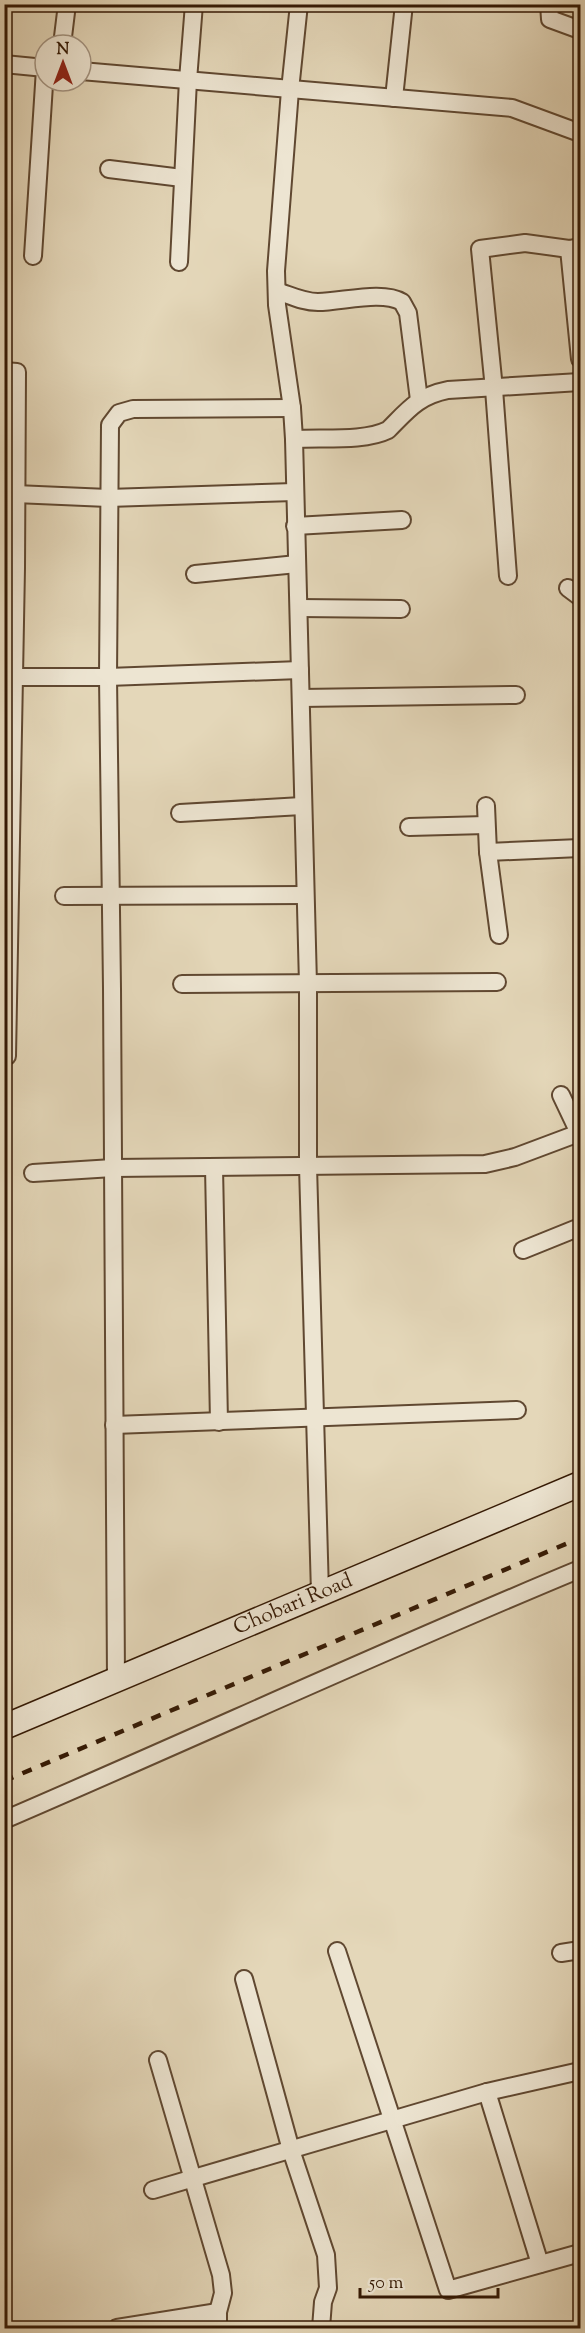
<svg xmlns="http://www.w3.org/2000/svg" width="585" height="2333" viewBox="0 0 585 2333" font-family="'Sorts Mill Goudy',serif">
	<style>
		.lines { fill: none; stroke-linecap: round; stroke-linejoin: round }
		.street-casing { stroke: #604831; stroke-width: 20 }
		.secondary-casing { stroke: #341904; stroke-width: 27 }
		.street { stroke: #ede5d2; stroke-width: 16 }
		.secondary { stroke: #ede5d2; stroke-width: 24 }
		.rail { stroke: #341904; stroke-width: 4.5; stroke-dasharray: 10 10; stroke-linecap: butt }
		.labels { text-anchor: middle; dominant-baseline: central; stroke-width: 4.5; stroke-linejoin: round; paint-order: stroke }
		.street-label { font-size: 21px; fill: #341904; stroke: #ede5d2 }
	</style>
	<rect width="100%" height="100%" fill="#e4d7b9"/>
	<filter id="stains"><feTurbulence type="fractalNoise" baseFrequency=".00333" numOctaves="4"/><feColorMatrix values="0 0 0 0 .2 0 0 0 0 .09 0 0 0 0 .02 0 0 0 .5 -.17"/></filter>
	<radialGradient id="worn" r=".72"><stop offset=".6" stop-color="#630" stop-opacity="0"/><stop offset="1" stop-color="#630" stop-opacity=".3"/></radialGradient>
	<g class="lines">
		<defs>
			<g id="street">
				<path d="M299,4L290,90L276,271L277,305L292,408L294,439L308,984V1166L320,1593"/>
				<path d="M549,4L550,19L580,30"/>
				<path d="M62,45L67,4"/>
				<path d="M4,64L45,68"/>
				<path d="M81,71L512,108L580,133"/>
				<path d="M394,98L404,4"/>
				<path d="M109,169L182,178"/>
				<path d="M569,249L580,359"/>
				<path d="M33,256L45,69"/>
				<path d="M179,262L188,80L194,4"/>
				<path d="M277,291C292,296 303,302 318,302C342,302 382,290 402,302L408,313L419,400"/>
				<path d="M4,371L17,372L16,568L7,1056H4"/>
				<path d="M294,439C321,437 364,442 388,430C408,410 418,396 448,390L580,382"/>
				<path d="M15,494L108,498L294,492"/>
				<path d="M295,526L402,520"/>
				<path d="M195,574L297,564"/>
				<path d="M508,576L494,389L480,249L525,243L569,249L580,247"/>
				<path d="M568,588L580,597"/>
				<path d="M299,608L401,609"/>
				<path d="M13,677H108L300,670"/>
				<path d="M301,698L516,695"/>
				<path d="M486,806L488,852L499,935"/>
				<path d="M180,813L302,806"/>
				<path d="M409,827L486,825"/>
				<path d="M488,852L580,848"/>
				<path d="M64,896L304,895"/>
				<path d="M182,984L497,982"/>
				<path d="M561,1095L580,1135"/>
				<path d="M214,1167L219,1422"/>
				<path d="M33,1173L113,1168L485,1164L515,1157L579,1133"/>
				<path d="M523,1250L580,1227"/>
				<path d="M114,1425L517,1410"/>
				<path d="M116,1680L112,988L108,677L110,425L119,413L133,409L292,408"/>
				<path d="M4,1820C197,1737 387,1649 580,1569"/>
				<path d="M337,1951L448,2290L580,2253"/>
				<path d="M561,1953L580,1950"/>
				<path d="M244,1979L291,2150L326,2255L328,2288L323,2302L321,2328"/>
				<path d="M158,2060L221,2275L223,2293L218,2312V2328"/>
				<path d="M487,2092L540,2264"/>
				<path d="M153,2190L487,2092L580,2071"/>
				<path d="M117,2328L218,2312"/>
			</g>
			<g id="secondary">
				<path id="s1" d="M4,1727L580,1484"/>
			</g>
		</defs>
		<use href="#street" class="street-casing"/>
		<use href="#secondary" class="secondary-casing"/>
		<use href="#street" class="street"/>
		<use href="#secondary" class="secondary"/>
		<path class="rail" d="M4,1781L580,1538"/>
	</g>
	<g class="labels">
		<g class="street-label">
			<text stroke="none"><textPath href="#s1" startOffset="314">Chobari Road</textPath></text>
		</g>
	</g>
	<rect width="585" height="2333" fill="none" stroke="#e4d7b9" stroke-width="24"/>
	<rect x="6" y="6" width="573" height="2321" fill="none" stroke="#341904" stroke-width="3"/>
	<rect x="12" y="12" width="561" height="2309" fill="none" stroke="#341904" stroke-width="1.5"/>
	<g transform="translate(63 63)"><circle r="28" fill="#ede5d2" stroke="#a39380" stroke-width="1.5"/>
	<path d="M0-4.5L10 22L0 15L-10 22Z" fill="#8f2418"/>
	<text y="-9" font-size="16" font-weight="bold" text-anchor="middle" fill="#341904">N</text>
	</g>
	<path d="M360 2288v9h138v-9" fill="none" stroke="#341904" stroke-width="3"/>
	<text x="369" y="2288" font-size="18" fill="#341904" stroke="#ede5d2" stroke-width="4.5" paint-order="stroke">50 m</text>
	<rect width="100%" height="100%" filter="url(#stains)"/>
	<rect width="100%" height="100%" fill="url(#worn)"/>
</svg>
